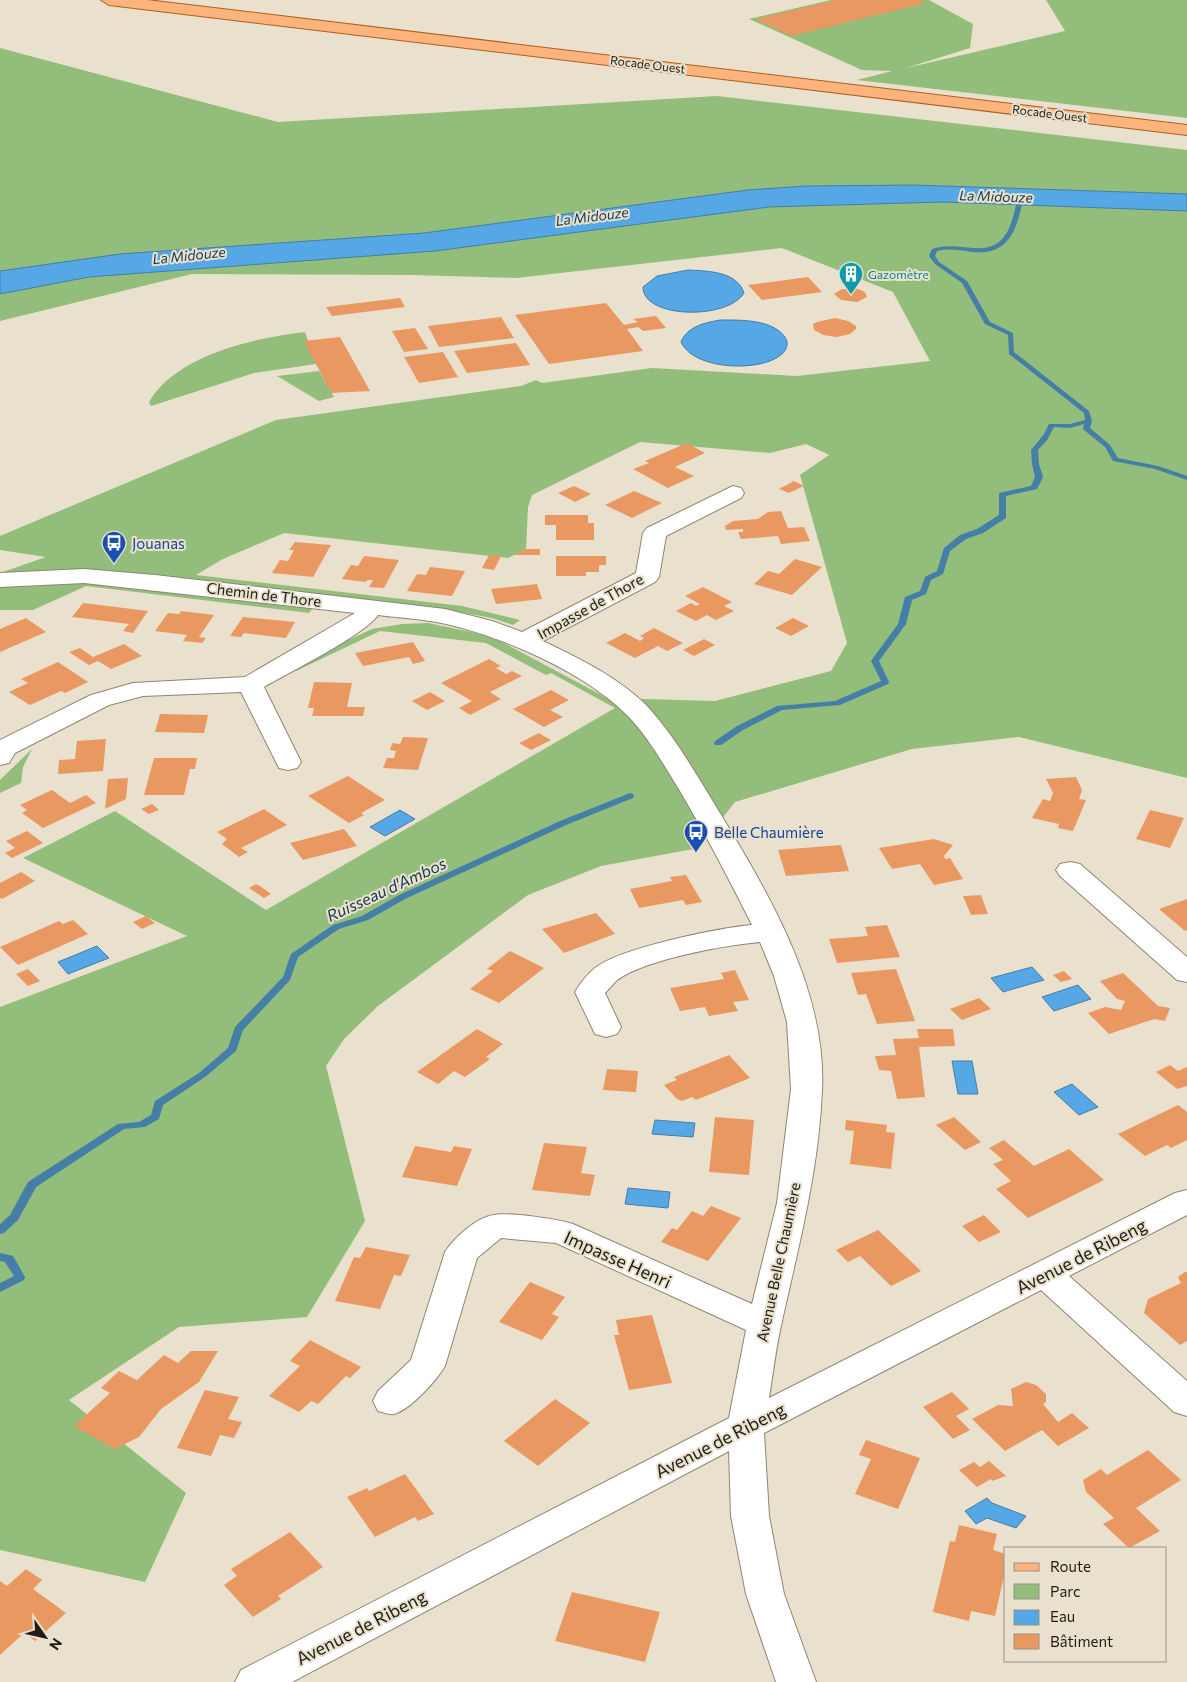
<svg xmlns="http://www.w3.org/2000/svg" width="1187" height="1682" viewBox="0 0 1187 1682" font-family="Commissioner,sans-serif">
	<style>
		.green { fill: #93bd7a }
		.water { fill: #55a7e5; stroke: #457ea7 }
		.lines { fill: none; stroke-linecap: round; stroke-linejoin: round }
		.stream { fill: #457ea7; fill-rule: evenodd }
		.building { fill: #ea9862 }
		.minor-casing { stroke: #8e8673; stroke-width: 2 }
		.major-casing { stroke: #ae5f20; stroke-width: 2 }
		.minor { fill: #fff; fill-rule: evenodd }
		.major { fill: #fcb47c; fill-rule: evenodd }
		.labels { text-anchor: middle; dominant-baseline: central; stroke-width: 4; stroke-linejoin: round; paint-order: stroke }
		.far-street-label { font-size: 12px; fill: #201d16; stroke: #e9e1cd }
		.far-culture-label { font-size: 12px; fill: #0d838f; stroke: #e9e1cd; text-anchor: start }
		.far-water-label { font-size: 14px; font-style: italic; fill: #133650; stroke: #e9e1cd }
		.transit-label { font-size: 15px; fill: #164399; stroke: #e9e1cd; text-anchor: start }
		.street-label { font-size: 15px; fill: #201d16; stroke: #e9e1cd }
		.water-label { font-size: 16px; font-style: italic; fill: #133650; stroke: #e9e1cd }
		.near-street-label { font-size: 18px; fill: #201d16; stroke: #e9e1cd }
	</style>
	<rect width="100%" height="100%" fill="#e9e1cd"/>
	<g class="green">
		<path d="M831,0H929L973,24L970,48L906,68L1065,31L1046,0H1187V118L857,80L892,71L862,70L749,19Z"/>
		<path d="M0,48L278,122L717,96L1187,150V778L1019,737L912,749L735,802L699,848L601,866L528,895L378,1006L344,1039L326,1066L365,1221L307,1317L179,1327L69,1400L186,1493L145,1582L0,1550V1007L187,936L23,858L115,811L266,910L615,708L551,673L546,675L486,643L380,631L296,671L291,667L372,629L402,624L428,623L476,633L500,641L607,698L715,701L831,671L847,643L800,475L829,455L806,444L770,453L640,442L532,495L528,507L526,549L508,558L284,533L223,559L196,575L462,606L520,620L513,625L492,618L459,612L106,574L0,575V573L46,557L0,550V536L276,420L521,386L536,380L542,383L652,368L797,376L930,361L893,292L782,248L516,278L411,275L192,274L0,321Z"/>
		<path d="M305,332L316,364L254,373L151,406L149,402C176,355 254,338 305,332Z"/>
		<path d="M319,371L334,397L319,401L277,376Z"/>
		<path d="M56,583L89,584L313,608L309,613L86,586L33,610H0V587Z"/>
		<path d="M32,749L23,767L21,783L0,793V780Z"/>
	</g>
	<g class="water">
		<path d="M913,185L1187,194V211L942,202L769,207L435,251L89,277L0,294V271L120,254L424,233L748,190L806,186Z"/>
		<path d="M688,270C707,271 737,271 744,293C728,320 643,319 643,287L657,276Z"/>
		<path d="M720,320C740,320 772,319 785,337C789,343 787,349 782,354C761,373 693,370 681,342C688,326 704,323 720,320Z"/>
		<path d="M400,810L415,819L385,836L370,827Z"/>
		<path d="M97,946L109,958L68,974L58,962Z"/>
		<path d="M1032,967L1044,980L1003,992L991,978Z"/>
		<path d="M1078,985L1091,999L1054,1011L1042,997Z"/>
		<path d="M952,1061H972L978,1094H958Z"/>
		<path d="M1072,1084L1098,1107L1079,1115L1054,1092Z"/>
		<path d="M655,1120L695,1123L693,1137L652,1134Z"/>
		<path d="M628,1188L670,1192L668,1208L625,1204Z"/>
		<path d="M987,1498L992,1503L1026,1516L1016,1528L987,1518L976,1524L965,1511Z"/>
	</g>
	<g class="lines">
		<g class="stream">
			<path d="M1021,194L1024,196C1017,227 1011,256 972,252C960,250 949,248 937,251L935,256L939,262L967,281L990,322L1013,333L1014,352L1089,411L1092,421L1090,428L1110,445L1118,458L1158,466L1187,476V480L1155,469L1113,461L1105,447L1084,430L1083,429L1084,424L1070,428L1054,427L1047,440L1038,450L1039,464L1043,477L1037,489L1006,496V518L983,533L966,539L950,551L943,574L931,580L926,594L912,600L906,624L879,661L889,682L888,684L840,705L782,710L743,730L721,745H715L714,743L715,741L737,726L777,706L835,701L881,681L871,661L898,624L905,597L920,591L925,577L937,571L944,548L960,535L977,529L999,515V493L1031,486L1035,477L1032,464L1031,450L1044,434L1049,424H1070L1085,420L1084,413L1009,354L1008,335L985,324L962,283L935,264L929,256L932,249C947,244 959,247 974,248C1008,251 1012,223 1018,196Z"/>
			<path d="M630,793L633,794L634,796L633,798L566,825L405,899L368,920L339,929L298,957L290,980L243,1030L236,1051L205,1077L163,1105L159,1119L145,1127L124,1129L36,1187L18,1220L4,1233L0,1234V1224L10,1215L28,1182L118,1124L139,1122L151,1115L155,1101L199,1073L228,1048L235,1027L283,977L291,954L333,925L362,916L399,895L560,821Z"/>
			<path d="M0,1253L13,1256L25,1277L24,1280L0,1292V1283L14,1276L5,1262L0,1261Z"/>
		</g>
	</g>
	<g class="building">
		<path d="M837,0H918L926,3L792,36L755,19Z"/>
		<path d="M808,277L822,292L762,300L748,285Z"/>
		<path d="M842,289H858L865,292L867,297L857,302L841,300L834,294Z"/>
		<path d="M400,298L405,307L332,316L326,307Z"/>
		<path d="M606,303L624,325L638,322L633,319L656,316L666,328L643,331L638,327L627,329L643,351L549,364L515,315Z"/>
		<path d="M501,317L514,338L439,347L428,326Z"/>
		<path d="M835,318L848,321L856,326V329L850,334L837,337L823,335L814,330L813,324L817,322Z"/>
		<path d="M415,328L428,349L404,352L392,331Z"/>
		<path d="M340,337L370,391L331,393L304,341Z"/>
		<path d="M516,343L530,365L467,373L454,351Z"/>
		<path d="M443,352L458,377L419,383L404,357Z"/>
		<path d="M687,443L705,453L675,467L694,476L668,488L633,469L649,463L645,461Z"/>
		<path d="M794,481L804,486L789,493L779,489Z"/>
		<path d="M574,486L591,494L575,502L558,493Z"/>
		<path d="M634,491L662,503L632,518L605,505Z"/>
		<path d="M781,511L788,528L804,527L810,541L781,544L778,536L741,539L738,532H743V529L726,530L725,526L733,521L758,519L768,512Z"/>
		<path d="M545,515H588V523H594V540H556V525H545Z"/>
		<path d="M295,542L331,545L313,577L272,573L280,560L288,561L294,550H289Z"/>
		<path d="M526,549H540V555H513Z"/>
		<path d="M489,555L501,556L494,570L482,568Z"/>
		<path d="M364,556L399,560L384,588L369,587L373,580H367L366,582L342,579L351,565L358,566Z"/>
		<path d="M556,556H606V565H599V572H586V576H556Z"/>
		<path d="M795,559L822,567L792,595L754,584L768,571L779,574Z"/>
		<path d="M430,567L465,571L452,596L407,591L417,574L426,575Z"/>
		<path d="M537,584L542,599L496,604L491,589Z"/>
		<path d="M703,587L732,602L724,606L734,611L716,620L707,615L696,621L676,611L691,603L696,606L700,604L685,596Z"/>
		<path d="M83,603L124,608L148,611L133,633L123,631L129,624L72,617Z"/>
		<path d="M181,611L214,615L199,637L206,638L202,643L183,641L187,635L155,631L168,613L179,614Z"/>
		<path d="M243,617L295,622L286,638L244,633L241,637L230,636Z"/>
		<path d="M26,618L46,632L0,652V629Z"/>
		<path d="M793,618L809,626L791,636L775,628Z"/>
		<path d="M654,628L683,643L667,651L658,646L635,658L606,643L625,633L640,641L644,638L640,636Z"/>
		<path d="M704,639L715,645L694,656L683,650Z"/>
		<path d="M413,642L425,661L413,664L409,657L363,666L355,653Z"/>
		<path d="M124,644L142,656L111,669L98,661L89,665L69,652L80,648L93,657Z"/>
		<path d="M489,659L501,666L496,668L506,674L512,671L522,676L490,692L501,699L470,715L459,708L472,701L441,683Z"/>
		<path d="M58,662L88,682L65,693L61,691L30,705L9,692L28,683L21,679Z"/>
		<path d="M314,682L352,683L347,707H365L363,716H312L314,708H308Z"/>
		<path d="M551,690L569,700L550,710L563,717L544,727L513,709Z"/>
		<path d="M430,692L445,701L427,710L412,701Z"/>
		<path d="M160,714L208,715L204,733L155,732Z"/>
		<path d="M539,733L551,740L531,750L519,743Z"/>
		<path d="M403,737L428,738L418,770L383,768L387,758H394L396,751L390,750L392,743L400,744Z"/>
		<path d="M106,739L103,771L58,774L59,760L75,759L77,741Z"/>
		<path d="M154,758H197L195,769H190L184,795H144Z"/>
		<path d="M348,776L385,800L361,813L364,815L349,823L308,796Z"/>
		<path d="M1076,777L1082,790L1079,799L1086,800L1073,831L1058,828L1059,824L1032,818L1043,799L1050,801L1053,793L1046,779Z"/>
		<path d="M128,778L126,799L105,809L108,779Z"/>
		<path d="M52,790L70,803L86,795L96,803L43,828L22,813L27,810L20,805Z"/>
		<path d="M152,804L159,810L149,814L141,809Z"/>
		<path d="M264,809L287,825L241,848L248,852L239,857L222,844L227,839L217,832Z"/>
		<path d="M1150,810L1184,818L1170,848L1136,839Z"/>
		<path d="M344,829L357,846L303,860L290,843Z"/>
		<path d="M27,831L43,843L12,858L5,853L15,848L6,841Z"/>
		<path d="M934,839L953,845L944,856L945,859L950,858L963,879L934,885L920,864L892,869L879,848Z"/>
		<path d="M841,845L849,871L786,876L778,850Z"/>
		<path d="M21,872L35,881L2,899L0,898V883Z"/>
		<path d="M686,875L702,902L686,905L683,900L639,908L630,889L672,881L670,877Z"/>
		<path d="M256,884L260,886L271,894L264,898L249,888Z"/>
		<path d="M981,895L988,914L971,915L963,896Z"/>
		<path d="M1187,899V930L1185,931L1159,909Z"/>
		<path d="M596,913L615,934L564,953L542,929Z"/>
		<path d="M146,916L155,923L142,929L133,922Z"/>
		<path d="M73,920L88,934L18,965L0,947L59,921L63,924Z"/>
		<path d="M887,925L900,957L837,963L829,939L868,936L865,927Z"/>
		<path d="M510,951L544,968L499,1003L470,989L493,971L487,969Z"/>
		<path d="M28,969L40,981L28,986L16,974Z"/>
		<path d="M896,969L915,1021L877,1024L866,994L858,995L851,973Z"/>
		<path d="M735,970L749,1000L733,1002L738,1011L709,1016L705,1007L680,1011L670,988L724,979L721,973Z"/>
		<path d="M1064,971L1072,979L1061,982L1053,975Z"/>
		<path d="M1123,973L1158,1006L1170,1008L1165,1021L1154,1019L1109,1034L1088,1013L1105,1007L1121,1010L1125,1001L1117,999L1100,981Z"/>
		<path d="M979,998L991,1009L962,1020L950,1009Z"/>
		<path d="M477,1029L503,1044L486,1057L490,1059L465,1077L454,1071L438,1084L417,1072Z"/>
		<path d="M917,1029H953L955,1046L919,1047L925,1097L897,1099L891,1071L879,1070L875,1056L896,1055L893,1039L919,1038Z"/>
		<path d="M729,1055L750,1078L696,1100L692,1097L682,1101L677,1099L664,1085L677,1080L674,1077Z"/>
		<path d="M1170,1065L1178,1071L1187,1067V1086L1177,1089L1156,1072Z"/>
		<path d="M607,1069L638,1071L636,1092L603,1090Z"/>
		<path d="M1178,1105L1187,1112V1140L1171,1148L1167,1145L1145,1156L1118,1134Z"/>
		<path d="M715,1117L754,1120L749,1175L709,1172Z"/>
		<path d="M954,1117L981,1142L965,1150L936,1125Z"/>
		<path d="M846,1120L887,1125L886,1132L895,1133L891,1169L850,1164L854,1131L845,1130Z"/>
		<path d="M1004,1140L1034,1166L1069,1149L1104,1180L1028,1218L996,1189L1011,1181L993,1164L1003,1160L989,1148Z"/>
		<path d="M544,1143L587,1147L581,1173L595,1175L590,1196L532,1190Z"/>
		<path d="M415,1146L451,1152L454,1146L472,1149L457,1186L402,1177Z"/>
		<path d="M711,1206L741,1218L708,1261L661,1242L672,1228L677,1230L692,1211L703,1216Z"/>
		<path d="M984,1215L1001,1232L979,1242L962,1226Z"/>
		<path d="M878,1230L921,1271L891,1286L860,1256L848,1262L836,1250Z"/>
		<path d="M366,1247L410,1255L401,1276L394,1275L380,1309L335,1301L354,1257L360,1258Z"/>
		<path d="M1185,1272H1187V1341L1180,1345L1144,1313L1148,1299L1181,1283L1178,1277Z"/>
		<path d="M530,1282L565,1297L552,1314L559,1317L542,1340L499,1322Z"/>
		<path d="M652,1315L672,1383L629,1390L614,1335H619L616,1320Z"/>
		<path d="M310,1340L361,1367L350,1378L346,1376L318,1404L311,1401L299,1412L269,1396L300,1366L290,1361Z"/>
		<path d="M191,1351H218L199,1382L161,1409L139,1437L115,1449L74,1426L110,1393L101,1388L119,1371L137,1380L164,1355L178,1363Z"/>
		<path d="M1026,1382L1036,1385L1046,1394V1402L1043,1404L1058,1422L1072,1413L1089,1428L1058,1446L1042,1430L1005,1451L972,1419L998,1405L1013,1406L1011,1389Z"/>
		<path d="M205,1390L239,1397L228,1419L242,1422L234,1438L220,1435L211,1456L177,1448Z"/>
		<path d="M952,1392L969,1409L956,1416L970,1430L953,1439L923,1407Z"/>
		<path d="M555,1399L590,1423L538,1466L504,1441Z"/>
		<path d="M866,1440L920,1458L898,1509L855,1494L871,1459L859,1455Z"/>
		<path d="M1148,1450L1181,1480L1136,1508L1160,1531L1129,1548L1103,1524L1114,1518L1086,1492L1083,1480L1101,1469L1107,1475Z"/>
		<path d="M989,1461L1006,1476L992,1481L991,1479L977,1487L959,1470L974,1462L980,1467Z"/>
		<path d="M405,1474L434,1514L418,1521L415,1517L375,1537L347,1497L367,1488L369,1491Z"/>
		<path d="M959,1525L997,1534L993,1550L1006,1554V1567L995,1616L971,1611L969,1621L933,1612L950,1541L955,1542Z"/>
		<path d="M290,1532L323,1567L278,1596L281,1599L253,1617L224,1585L237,1576L231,1569Z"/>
		<path d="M26,1569L42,1580L33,1589L66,1613L35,1641L24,1633L0,1655V1581L7,1586Z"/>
		<path d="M572,1592L660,1612L645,1662L555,1641Z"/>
	</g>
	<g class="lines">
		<defs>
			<g id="minor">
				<path d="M733,486L741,488L744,493L741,498L666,536L659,577L655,582L543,641C578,658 618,677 646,705C674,735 694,771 715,805C766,889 827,989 822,1090C819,1169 799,1245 782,1321C776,1347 773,1373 769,1398L1175,1193L1187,1190V1215L1069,1276L1187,1381V1416L1174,1412L1041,1290L764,1433L769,1516L784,1594L816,1682H776L746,1594L731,1516L729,1451L292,1682H235L241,1670L729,1418L746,1330L556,1243L501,1238L477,1258L445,1366C437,1380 410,1410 394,1414C389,1415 383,1412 378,1411L373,1401L378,1391L411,1360L445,1252C454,1238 476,1218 493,1215C509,1212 556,1219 573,1224L752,1304L777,1203L791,1089L787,1022L774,976L760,942C725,945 642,960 616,981C612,985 609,989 605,993L621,1027L617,1034L606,1037L595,1034L575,992C580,984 587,974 595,968C620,948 718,928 752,925C729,879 706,835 680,791C664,765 649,738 628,716C586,673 504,637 446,624C425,619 401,618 378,615C366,634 288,673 264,687L301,762L297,768L288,770L279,768L241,692L143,696L109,705L15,753L9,763L0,765V740L91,695L133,683L245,677L355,613L84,583L0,587V573L84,569L155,575L445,609L492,621L522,632L636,573L643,533L647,528Z"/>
				<path d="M1070,862L1080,864L1187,957V982L1177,980L1060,876L1056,870L1060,864Z"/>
			</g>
			<path id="major" d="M101,0H147L1187,125V135L109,5Z"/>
		</defs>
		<use href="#minor" class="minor-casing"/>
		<use href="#major" class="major-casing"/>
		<use href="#minor" class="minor"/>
		<use href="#major" class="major"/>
	</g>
	<defs>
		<symbol id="building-pin" viewBox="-11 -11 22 30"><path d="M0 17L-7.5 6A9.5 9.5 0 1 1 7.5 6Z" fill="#0f9aa8" stroke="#e9e1cd"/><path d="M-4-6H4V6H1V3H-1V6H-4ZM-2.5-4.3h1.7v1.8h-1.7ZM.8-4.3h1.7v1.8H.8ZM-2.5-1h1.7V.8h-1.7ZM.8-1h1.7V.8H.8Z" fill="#fff"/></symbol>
		<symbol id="bus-pin" viewBox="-11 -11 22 30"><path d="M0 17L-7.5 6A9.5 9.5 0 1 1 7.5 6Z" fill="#1a4fb4" stroke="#e9e1cd"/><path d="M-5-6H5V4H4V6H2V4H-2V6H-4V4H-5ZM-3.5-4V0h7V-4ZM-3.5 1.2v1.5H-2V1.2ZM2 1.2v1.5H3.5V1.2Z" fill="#fff"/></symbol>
	</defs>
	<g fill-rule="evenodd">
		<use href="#building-pin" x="837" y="260" width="28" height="38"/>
		<use href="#bus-pin" x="100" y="529" width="28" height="38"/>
		<use href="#bus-pin" x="682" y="818" width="28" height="38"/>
	</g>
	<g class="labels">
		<g class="far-street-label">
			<text transform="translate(648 64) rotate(7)">Rocade Ouest</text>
			<text transform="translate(1050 113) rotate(7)">Rocade Ouest</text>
		</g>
		<g class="far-culture-label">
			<text x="868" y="274">Gazomètre</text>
		</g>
		<g class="far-water-label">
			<text transform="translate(996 196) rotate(2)">La Midouze</text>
			<text transform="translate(592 216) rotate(-7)">La Midouze</text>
			<text transform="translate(189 255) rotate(-6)">La Midouze</text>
		</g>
		<g class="transit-label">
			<text x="132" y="543">Jouanas</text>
			<text x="714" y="832">Belle Chaumière</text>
		</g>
		<g class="street-label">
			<text transform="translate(264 594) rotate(7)">Chemin de Thore</text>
			<text transform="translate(590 606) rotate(-29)">Impasse de Thore</text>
			<text transform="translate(778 1262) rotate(-78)">Avenue Belle Chaumière</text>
		</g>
		<g class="water-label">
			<text transform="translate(386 889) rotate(-25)">Ruisseau d'Ambos</text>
		</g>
		<g class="near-street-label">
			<text transform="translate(1081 1256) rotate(-27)">Avenue de Ribeng</text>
			<text transform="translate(618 1259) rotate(24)">Impasse Henri</text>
			<text transform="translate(720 1440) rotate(-27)">Avenue de Ribeng</text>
			<text transform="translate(361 1627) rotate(-27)">Avenue de Ribeng</text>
		</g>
	</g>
	<rect x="1004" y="1547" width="162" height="115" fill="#e9e1cd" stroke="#999384"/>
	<rect x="1014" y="1563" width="25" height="8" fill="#fcb47c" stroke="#999384"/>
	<text x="1050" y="1572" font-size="15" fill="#201d16">Route</text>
	<rect x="1014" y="1584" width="25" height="15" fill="#93bd7a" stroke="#999384"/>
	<text x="1050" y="1597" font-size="15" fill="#201d16">Parc</text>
	<rect x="1014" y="1610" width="25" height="15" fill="#55a7e5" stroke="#999384"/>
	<text x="1050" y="1622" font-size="15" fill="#201d16">Eau</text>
	<rect x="1014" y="1634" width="25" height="15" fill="#ea9862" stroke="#999384"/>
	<text x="1050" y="1647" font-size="15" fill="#201d16">Bâtiment</text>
	<g transform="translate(45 1637) rotate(124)" stroke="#e9e1cd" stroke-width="4" paint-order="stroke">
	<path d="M0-4L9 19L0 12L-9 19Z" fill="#201d16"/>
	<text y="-8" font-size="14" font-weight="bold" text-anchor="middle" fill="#201d16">N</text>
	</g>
</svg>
